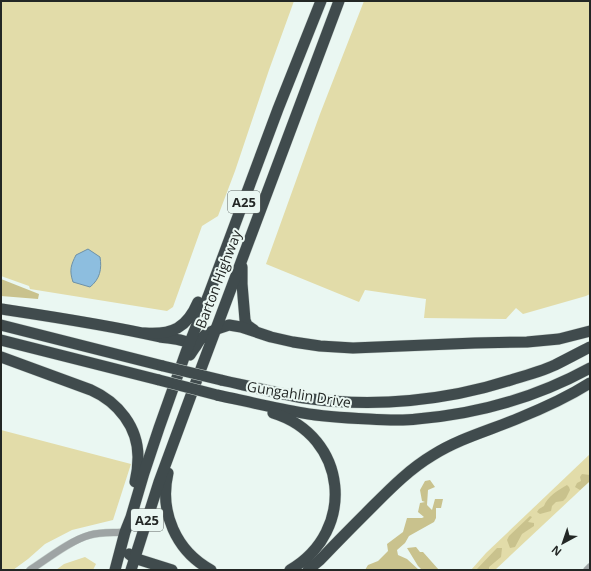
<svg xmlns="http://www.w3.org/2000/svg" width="591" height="571" viewBox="0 0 591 571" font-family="'Open Sans',sans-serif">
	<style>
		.green { fill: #e2dca9 }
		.forest { fill: #c9c28d }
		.water { fill: #8dbedf; stroke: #6d91a7 }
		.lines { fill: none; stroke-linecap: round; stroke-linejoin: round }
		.minor-casing { stroke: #c6d2cd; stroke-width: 8 }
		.highway-casing { stroke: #c6d2cd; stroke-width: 12 }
		.minor { stroke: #9ea4a4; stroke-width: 7 }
		.highway { stroke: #404b4d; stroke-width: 11 }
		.highway-bridge-casing { stroke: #c6d2cd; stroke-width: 12; stroke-linecap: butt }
		.highway-bridge { stroke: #404b4d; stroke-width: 11 }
		.labels { text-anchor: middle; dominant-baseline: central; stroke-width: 4; stroke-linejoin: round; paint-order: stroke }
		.shield { fill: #eaf7f2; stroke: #5f6562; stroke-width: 1 }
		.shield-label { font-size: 13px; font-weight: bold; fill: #232725 }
		.street-label { font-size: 14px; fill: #232725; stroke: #eaf7f2 }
	</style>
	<rect width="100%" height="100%" fill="#eaf7f2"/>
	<g class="green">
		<path d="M1,1H294L269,70L235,171L218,216L202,226L173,307L167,311L30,289L29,286L1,276Z"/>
		<path d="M364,1H590V294L586,296L523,314L516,308L506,319L424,318L426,299L365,290L359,302L266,264L320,114Z"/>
		<path d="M1,430L131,464L113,520L72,530L45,544L28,559L13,570H1Z"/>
		<path d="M590,454V481L495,570H471L486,553Z"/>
		<path d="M85,557L96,564L93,570H56L64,564Z"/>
	</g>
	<g class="forest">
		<path d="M1,279L39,294L38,299L1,296Z"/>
		<path d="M582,474L590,475V481L580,490L575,487L577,483L581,481L580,477Z"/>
		<path d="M430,480L435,487L428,490L427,505L432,510L435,499H443L441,508H436V518L434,522L409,536L405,543L397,550L398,555L407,559L419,570H365L368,565L378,561L388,551L387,544L403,532L407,518H422L424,517L418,512L420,503L425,502L422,501L420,490L425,481Z"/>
		<path d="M567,485L569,487L570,490L566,498L563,501L556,502L552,506L551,511L540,514L537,512L539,509L544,506C547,497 558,490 567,485Z"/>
		<path d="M530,516L532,517L528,522L534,523V526L522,534L515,547L510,548L507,540L509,536Z"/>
		<path d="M416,547L420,552H423L439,570H422L418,566L407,548Z"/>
		<path d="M497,548H502L501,557L489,567V570H476Z"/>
	</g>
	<path class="water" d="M88,249L100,257C102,269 100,279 90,287L73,282C69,270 71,265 76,255Z"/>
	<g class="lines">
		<defs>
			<g id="minor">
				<path d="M30,570C47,559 71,540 90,535C101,532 114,533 125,532"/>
				<path d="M587,570L590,567"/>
			</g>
			<g id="highway">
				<path d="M242,267V284L245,320L247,325L254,330"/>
				<path d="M1,309C54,317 108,325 160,337C172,339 185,339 196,346"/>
				<path d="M1,325L163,366"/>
				<path d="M145,333C172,335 187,328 198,302"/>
				<path d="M1,340L159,380"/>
				<path d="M190,355L200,340L206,334L217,329L229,325L241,327L271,337L293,342L320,346L353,348L475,343L527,342L559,339L590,331"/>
				<path d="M1,357L91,390C118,402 138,427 138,457C138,466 137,474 135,482"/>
				<path d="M221,380C248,386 276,393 304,398C374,408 447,401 514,379C528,375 542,371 555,365C567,359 578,353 590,347"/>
				<path d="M217,395C245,401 274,408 303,413C325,417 347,418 369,419C385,420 401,421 417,419C477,414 537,397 590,368"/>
				<path d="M273,413C348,436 357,531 290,570"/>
				<path d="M168,473C159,512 176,551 211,570"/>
				<path d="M129,554L134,558L172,570"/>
				<path d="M115,570L125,532L131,517L144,473L159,428L186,352L209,294L278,109L321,1"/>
				<path d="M131,570L159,482L190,398L339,1"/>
				<path d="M308,570L320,560C336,543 352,527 369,510C389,490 408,470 433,455C460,438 491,430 519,418C544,408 568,397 590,383"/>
			</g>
		</defs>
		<use href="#minor" class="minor-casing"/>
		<use href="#highway" class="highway-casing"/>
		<use href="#minor" class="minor"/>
		<use href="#highway" class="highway"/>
		<defs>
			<g id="highway-bridge">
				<path d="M163,366L221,380"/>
				<path d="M159,380L217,395"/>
			</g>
		</defs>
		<use href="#highway-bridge" class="highway-bridge-casing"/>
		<use href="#highway-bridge" class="highway-bridge"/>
	</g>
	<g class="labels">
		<g class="shield">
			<rect x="228" y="191" width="32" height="22" rx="3"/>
			<rect x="131" y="509" width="32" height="22" rx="3"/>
		</g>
		<g class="shield-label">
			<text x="244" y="202">A25</text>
			<text x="147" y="520">A25</text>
		</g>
		<g class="street-label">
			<text transform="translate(218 279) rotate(-69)">Barton Highway</text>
			<text transform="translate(299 394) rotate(9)">Gungahlin Drive</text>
		</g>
	</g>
	<rect width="591" height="571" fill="none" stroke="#232725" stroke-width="4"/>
	<g transform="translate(563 543) rotate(220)" stroke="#eaf7f2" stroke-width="3" paint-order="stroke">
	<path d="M0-3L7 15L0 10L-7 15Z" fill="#232725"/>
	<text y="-6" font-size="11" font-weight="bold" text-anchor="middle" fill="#232725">N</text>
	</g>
</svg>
